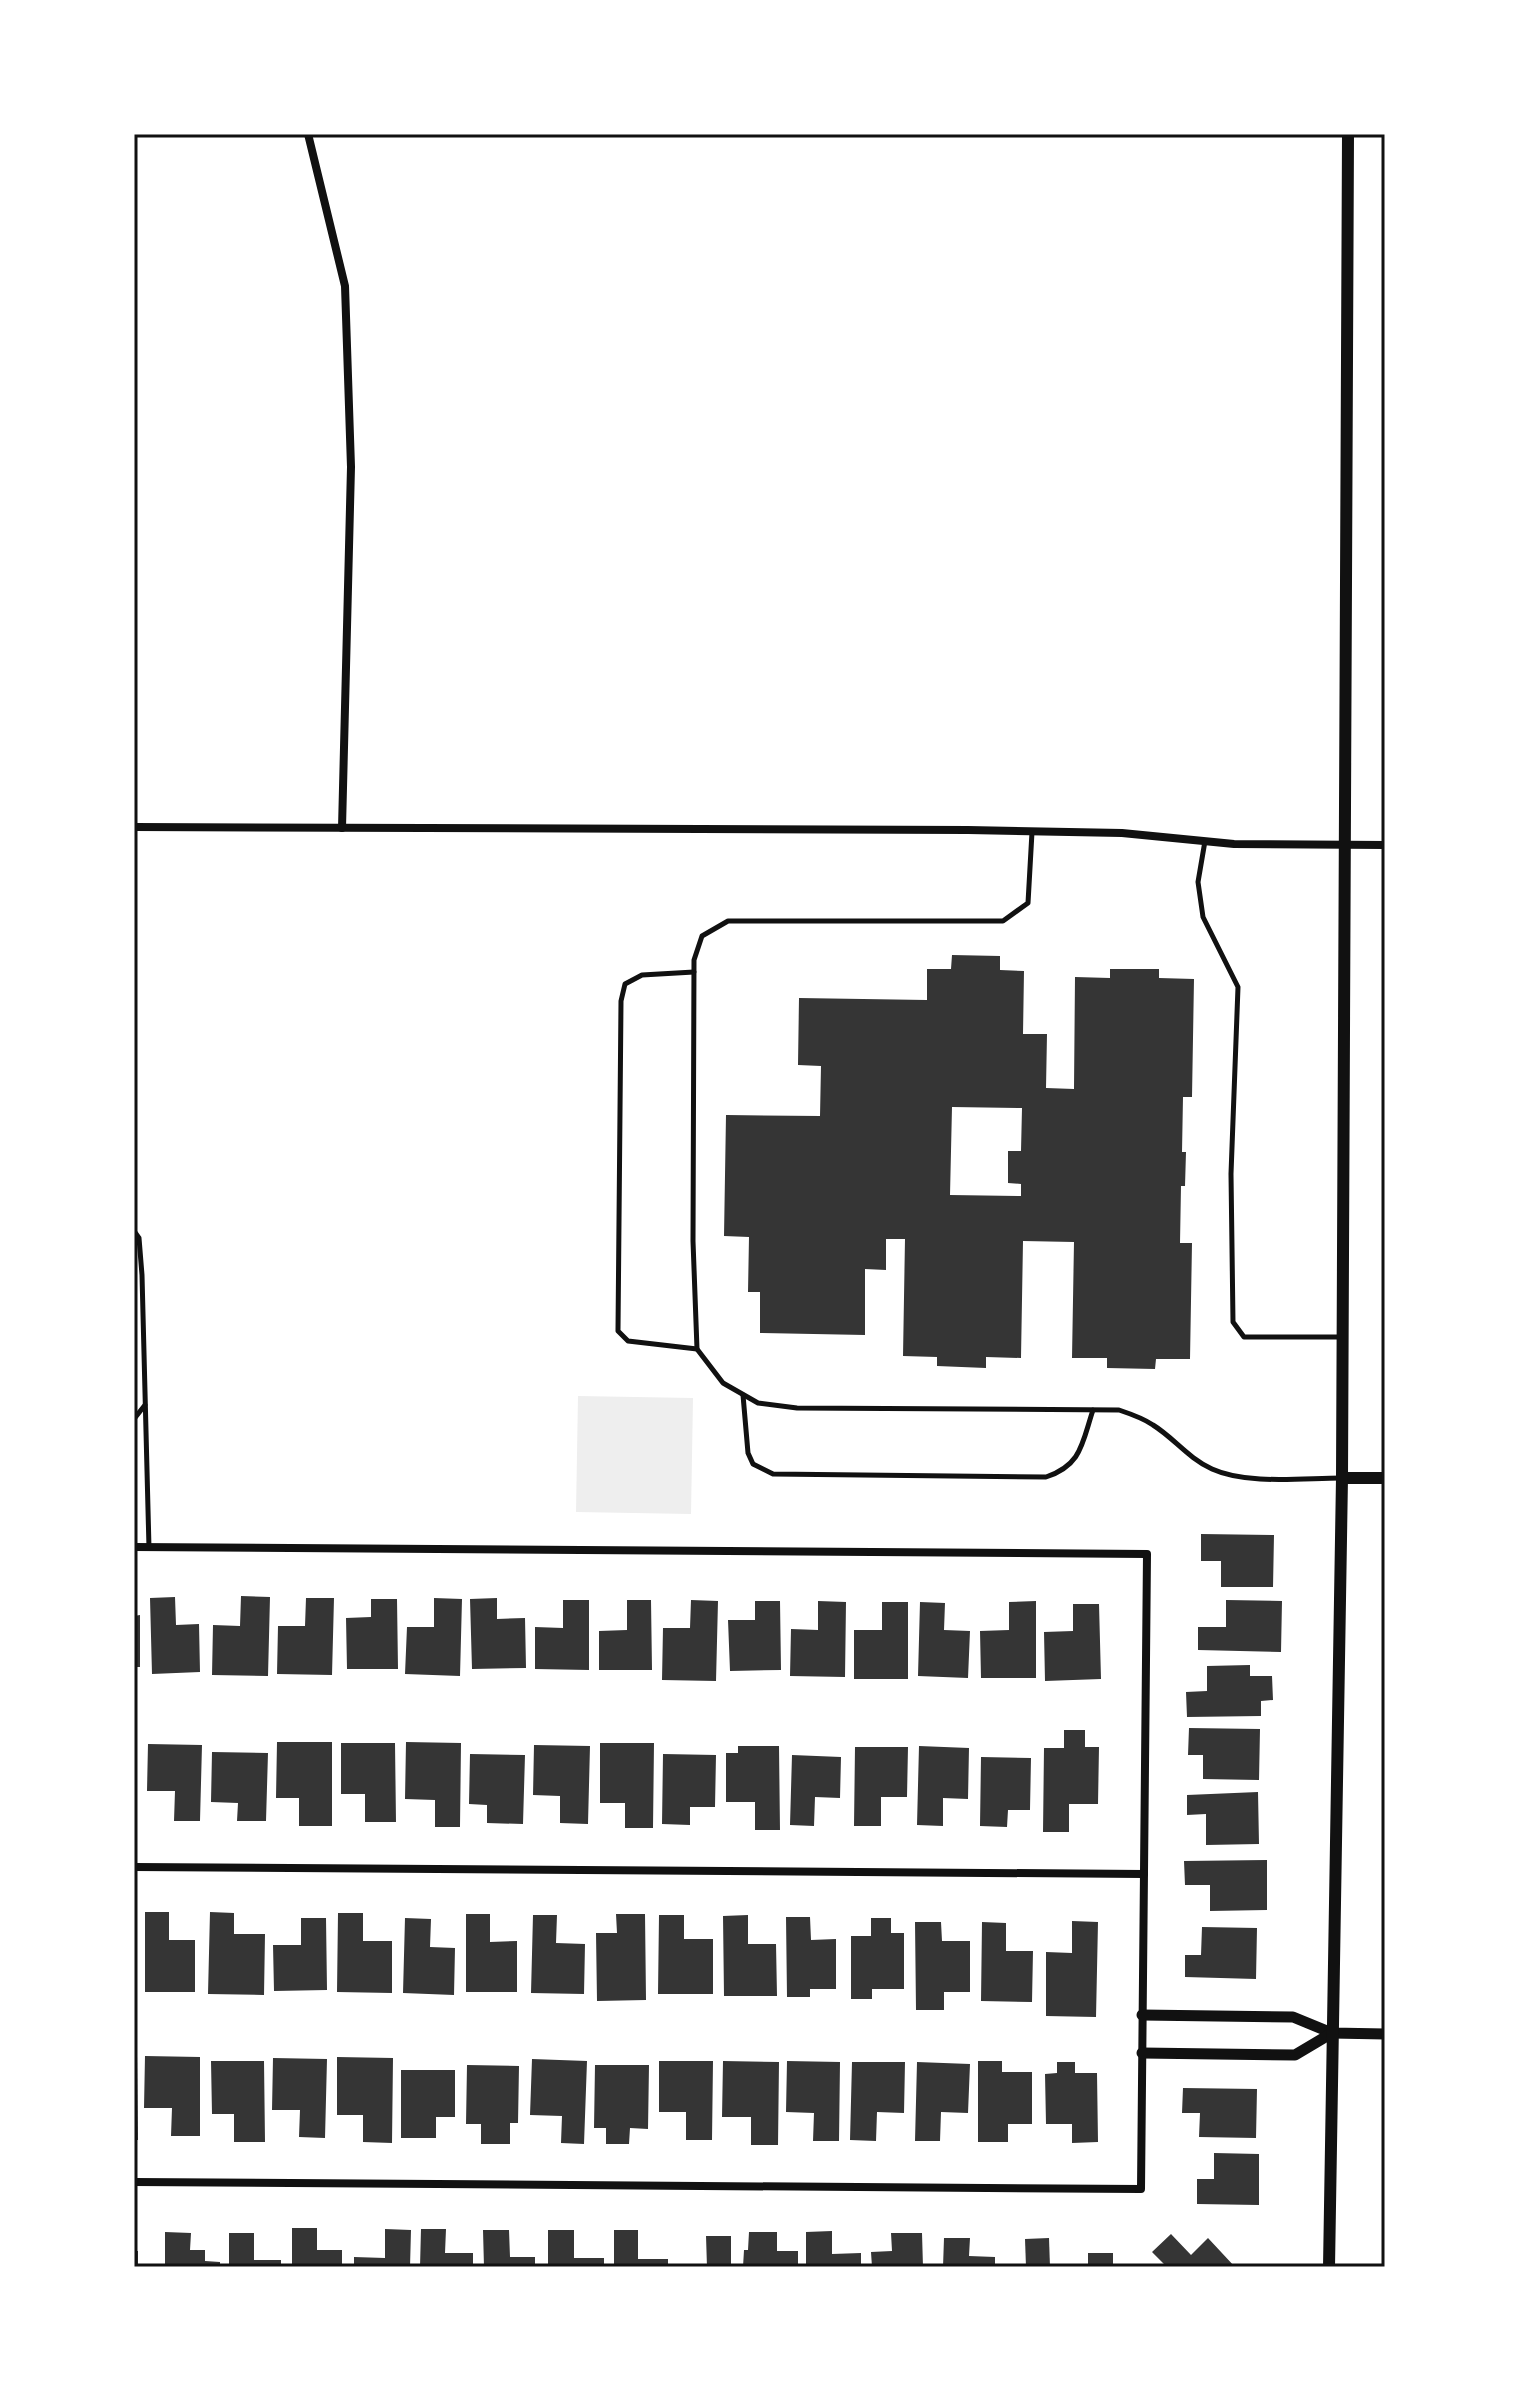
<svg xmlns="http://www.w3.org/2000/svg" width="1519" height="2401" viewBox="0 0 1519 2401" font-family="'Archivo Narrow',sans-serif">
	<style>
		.green { fill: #eee }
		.building { fill: #353535; fill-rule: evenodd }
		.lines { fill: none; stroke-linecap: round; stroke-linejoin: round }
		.service { stroke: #111; stroke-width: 5 }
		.minor { stroke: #111; stroke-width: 8 }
		.tertiary { stroke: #111; stroke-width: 11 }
		.secondary { stroke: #111; stroke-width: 12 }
		.neatline { fill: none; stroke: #111; stroke-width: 3 }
	</style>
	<rect width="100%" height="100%" fill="#fff"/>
	<path class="green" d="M578,1396L693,1398L691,1514L576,1512Z"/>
	<g class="building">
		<path d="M952,955L1000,956V970L1024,971L1023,1034H1047L1046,1088L1074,1089L1075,977L1110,978V969H1159V978L1194,979L1192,1097H1183L1182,1152H1186L1185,1186H1181L1180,1243H1192L1190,1359H1156L1155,1369L1107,1368V1358H1072L1074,1242L1023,1241L1021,1358L986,1357V1368L937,1366V1357L903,1356L905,1239H886V1270L865,1269V1335L760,1333V1292H748L749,1237L724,1236L726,1115L820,1116L821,1066L798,1065L799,998L927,1000V969H951ZM952,1107L1022,1108L1021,1151H1008V1183L1021,1184V1196L950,1195Z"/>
		<path d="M1201,1534L1274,1535L1273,1587H1221V1561H1201Z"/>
		<path d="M241,1596L270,1597L268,1676L212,1675L213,1625L240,1626Z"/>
		<path d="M175,1597L176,1625L199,1624L200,1672L152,1674L150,1598Z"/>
		<path d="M306,1598H334L332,1675L277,1674L278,1626H305Z"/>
		<path d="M434,1598L462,1599L460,1676L405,1674L407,1627H434Z"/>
		<path d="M497,1598V1619L525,1618L526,1668L472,1669L470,1599Z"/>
		<path d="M371,1599H397L398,1669H347L346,1618L371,1617Z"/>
		<path d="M563,1600H589V1670L535,1669V1627L563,1628Z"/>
		<path d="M627,1600H651L652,1670H599V1631L627,1630Z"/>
		<path d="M691,1600L718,1601L716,1681L662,1680L663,1628H690Z"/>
		<path d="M1226,1600L1282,1601L1281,1652L1198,1650V1627H1226Z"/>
		<path d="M755,1601H780L781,1670L730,1671L728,1620H755Z"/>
		<path d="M818,1601L846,1602L845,1677L790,1676L791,1629L818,1630Z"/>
		<path d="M1036,1601V1678H981L980,1631L1009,1630V1602Z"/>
		<path d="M882,1602H908V1679H854V1630H882Z"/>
		<path d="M920,1602L945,1603L944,1630L970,1631L968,1678L918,1676Z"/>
		<path d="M1073,1604H1099L1101,1679L1045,1681L1044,1632L1073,1631Z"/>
		<path d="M140,1615V1667H134V1616Z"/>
		<path d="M1250,1665V1676H1272L1273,1700L1261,1701V1716L1187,1717L1186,1692L1207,1691V1666Z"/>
		<path d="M1189,1728L1260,1729L1259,1780L1203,1779V1755H1188Z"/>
		<path d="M1064,1730H1085V1747H1099L1098,1804H1069V1832H1043L1044,1748H1064Z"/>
		<path d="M277,1742H332V1826H299V1798H276Z"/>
		<path d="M406,1742L461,1743L460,1827H435V1800L405,1799Z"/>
		<path d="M341,1743H395L396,1822H365V1794H341Z"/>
		<path d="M600,1743H654L653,1828H625V1803H600Z"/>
		<path d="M148,1744L202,1745L200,1821H174L175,1791H147Z"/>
		<path d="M534,1745L590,1746L588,1824L560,1823V1796L533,1795Z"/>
		<path d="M738,1746H779L780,1830H755V1802H726V1753H738Z"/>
		<path d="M919,1746L969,1748L968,1799L943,1798V1826L917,1825Z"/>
		<path d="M855,1747H908L907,1797H881V1826H854Z"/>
		<rect x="134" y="1752" width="3" height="45"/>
		<path d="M212,1752L268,1753L266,1821H237L238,1803L211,1802Z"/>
		<path d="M470,1754L525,1755L523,1824L487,1823V1805L469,1804Z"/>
		<path d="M663,1754L716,1755L715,1807H690V1825L662,1824Z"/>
		<path d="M792,1755L841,1757L840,1798L815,1797L814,1826L790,1825Z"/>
		<path d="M981,1757L1031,1758L1030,1810H1008L1007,1827L980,1826Z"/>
		<path d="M1258,1792L1259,1844L1206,1845V1814L1187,1815V1795Z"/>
		<path d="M1267,1860V1910L1210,1911V1885H1185L1184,1861Z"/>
		<path d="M145,1912H169V1940H195V1992H145Z"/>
		<path d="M210,1912L234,1913V1934H265L264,1995L208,1994Z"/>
		<path d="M338,1913H363V1941H392V1993L337,1992Z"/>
		<path d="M466,1914H490V1942L517,1941V1992H466Z"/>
		<path d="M616,1914H645L646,2000L597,2001L596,1933H617Z"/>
		<path d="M533,1915H557L556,1943L585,1944L584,1994L531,1993Z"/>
		<path d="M659,1915H684V1939H713V1994H658Z"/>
		<path d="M748,1915V1944H776L777,1996H724L723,1916Z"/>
		<path d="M786,1917H810L811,1940L836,1939V1989H810V1997H787Z"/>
		<path d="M301,1918H326L327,1990L274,1991L273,1945H301Z"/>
		<path d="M405,1918L431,1919L430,1947L455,1948L454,1995L403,1993Z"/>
		<path d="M871,1918H891V1933H904V1989H872V1999H851V1936H871Z"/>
		<path d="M1072,1921L1098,1922L1096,2017L1046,2016V1952L1072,1953Z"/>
		<path d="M915,1922H941L942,1941H970V1992H944V2010H916Z"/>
		<path d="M982,1922L1006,1923V1951H1033L1032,2002L981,2001Z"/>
		<path d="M1202,1927L1257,1928L1256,1979L1185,1977V1955H1201Z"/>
		<path d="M134,2055H137L138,2140H134Z"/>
		<path d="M145,2056L200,2057V2136H171L172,2108H144Z"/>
		<path d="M337,2057L393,2058L392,2143L363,2142V2115H337Z"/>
		<path d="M273,2058L327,2059L325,2138L299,2137L300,2110H272Z"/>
		<path d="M532,2059L587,2061L584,2144L561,2143L562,2116L530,2115Z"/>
		<path d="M211,2061H264L265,2142H234V2114H212Z"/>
		<path d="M659,2061H713L712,2140H686V2112H659Z"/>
		<path d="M723,2061L779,2062L778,2145H751V2117H722Z"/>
		<path d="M787,2061L840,2062L839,2141H813L814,2113L786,2112Z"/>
		<path d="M978,2061H1002V2072H1032V2124H1008V2142H978Z"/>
		<path d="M852,2062H905L904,2113L877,2112L876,2141L850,2140Z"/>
		<path d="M917,2062L970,2064L968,2113L941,2112L940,2141H915Z"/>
		<path d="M1057,2062H1075V2073H1097L1098,2142L1072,2143V2124H1046L1045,2074L1057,2073Z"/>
		<path d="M467,2065L519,2066L518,2123H510V2144H481V2124H466Z"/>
		<path d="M595,2065H649L648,2129L630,2128L629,2144H606V2128H594Z"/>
		<path d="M401,2070H455V2117H436V2138H401Z"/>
		<path d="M1183,2088L1257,2089L1256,2138L1199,2137L1200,2113H1182Z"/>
		<path d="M1214,2153L1259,2154V2205L1197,2204V2179H1214Z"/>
		<path d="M292,2228H317V2250H342V2267H292Z"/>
		<path d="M385,2229L411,2230L410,2267H354V2257L385,2258Z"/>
		<path d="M421,2229H446L445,2253H473V2267H420Z"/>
		<path d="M483,2230H509L510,2257H535V2267H484Z"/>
		<path d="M548,2230H574V2258H604V2267H548Z"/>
		<path d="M614,2230H638V2259H668V2267H614Z"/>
		<path d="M832,2231V2254L861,2253V2267H806V2232Z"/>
		<path d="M165,2232L191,2233L190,2250H205V2261L220,2262V2267H165Z"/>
		<path d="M749,2232H777V2251H798V2267H743L744,2250H748Z"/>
		<path d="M229,2233H254V2260H281V2267H229Z"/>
		<path d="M891,2233H922L923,2267H872L871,2252L892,2251Z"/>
		<path d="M1171,2234L1191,2255L1208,2238L1235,2267H1167L1152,2252Z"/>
		<path d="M706,2236H731V2267H707Z"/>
		<path d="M944,2238H970L969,2256L995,2257V2267H943Z"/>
		<path d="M1049,2238L1050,2267H1026L1025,2239Z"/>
		<rect x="134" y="2251" width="4" height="16"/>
		<rect x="1088" y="2253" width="25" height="14"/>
	</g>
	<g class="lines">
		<g class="service">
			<path d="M1032,832L1028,903L1003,921H728L702,936L694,960L693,1241L697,1349L723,1383L758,1403L797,1408L1119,1410C1131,1414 1143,1418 1153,1425C1174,1438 1188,1458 1212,1469C1247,1485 1303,1478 1341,1478"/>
			<path d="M1205,841L1198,882L1203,917L1238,987L1231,1174L1233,1322L1244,1337H1342"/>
			<path d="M694,972L642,975L625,984L621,1001L618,1331L628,1341L697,1349"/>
			<path d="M134,1231L139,1238L142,1275L149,1548"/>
			<path d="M743,1395L748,1453L753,1464L773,1474L1046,1477C1082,1465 1082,1443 1093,1410"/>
			<path d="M134,1419L145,1405"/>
		</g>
		<g class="minor">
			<path d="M308,134L345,286L351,467L342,828"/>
			<path d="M134,827L968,830L1122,833L1234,844L1385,845"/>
			<path d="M134,1547L1147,1554L1141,2189L134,2182"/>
			<path d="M134,1867L1144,1874"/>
		</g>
		<g class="tertiary">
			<path d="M1142,2015L1293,2017L1332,2033L1385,2034"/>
			<path d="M1142,2053L1295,2055L1332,2033"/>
		</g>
		<g class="secondary">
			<path d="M1342,1478H1385"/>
			<path d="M1329,2267L1342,1478L1348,134"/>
		</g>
	</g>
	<rect width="1519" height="2401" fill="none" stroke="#ffffff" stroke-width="272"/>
	<rect x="136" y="136" width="1247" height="2129" class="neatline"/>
</svg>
